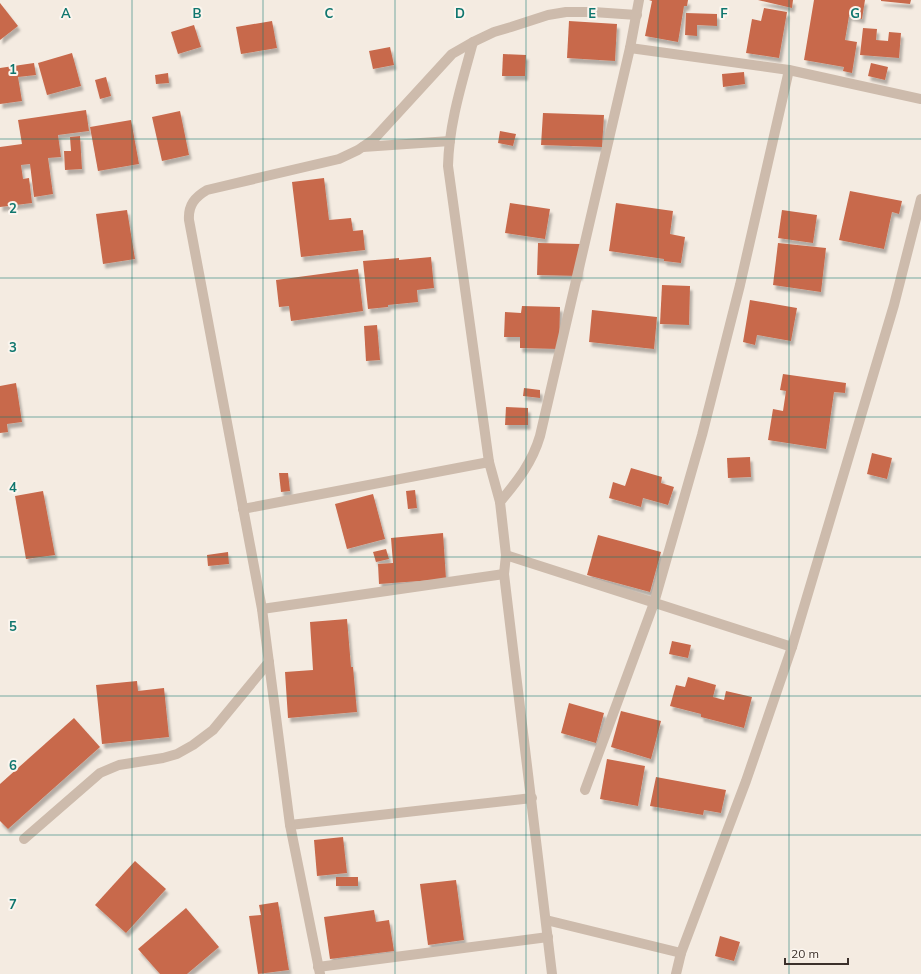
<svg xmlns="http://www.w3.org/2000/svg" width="921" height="974" viewBox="0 0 921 974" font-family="Mulish,sans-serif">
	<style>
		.building { fill: #c8694b; filter: url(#shadow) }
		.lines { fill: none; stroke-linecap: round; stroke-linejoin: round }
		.minor { stroke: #cdbbac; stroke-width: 10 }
		.grid { fill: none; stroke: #0f766e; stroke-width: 1; stroke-opacity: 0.55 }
		.grid-label { font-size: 13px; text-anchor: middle; font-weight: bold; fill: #0f766e; stroke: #fbf5ee; stroke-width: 4; stroke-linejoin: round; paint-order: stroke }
	</style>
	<defs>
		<filter id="shadow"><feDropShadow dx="2.5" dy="4.5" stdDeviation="1" flood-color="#0004"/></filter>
	</defs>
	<rect width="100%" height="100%" fill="#f4ebe1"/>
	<g class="building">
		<path d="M649,0H688L687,6H684L678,42L645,36L652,1Z"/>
		<path d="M758,0H793L792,8Z"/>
		<path d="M814,0H865L862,19L849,16L845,40L857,42L852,73L843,71L844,67L804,60Z"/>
		<path d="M881,0H911L910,4L881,1Z"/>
		<path d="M0,3L18,26L0,40Z"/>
		<path d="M764,8L787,12L779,58L746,53L752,19L761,21Z"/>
		<path d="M686,13L717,14V26L697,25V36L685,35Z"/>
		<path d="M272,21L277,48L241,54L236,27Z"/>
		<path d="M569,21L617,24L615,61L567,58Z"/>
		<path d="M194,25L201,47L178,54L171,32Z"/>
		<path d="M863,28L877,29L876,40L888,41L889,32L901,33L899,58L860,55Z"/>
		<path d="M390,47L394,65L373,69L369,51Z"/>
		<path d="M72,53L81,86L47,95L38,63Z"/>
		<path d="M503,54L526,55L525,76H502Z"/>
		<path d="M34,63L36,75L18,77L22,101L0,104V68Z"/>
		<path d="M871,63L888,67L885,80L868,76Z"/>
		<path d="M744,72L745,84L723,87L722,74Z"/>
		<path d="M168,73L169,83L156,84L155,75Z"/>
		<path d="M106,77L111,96L100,99L95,80Z"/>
		<path d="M86,110L89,131L58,135L61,157L48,158L53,194L34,197L30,164L21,165L23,179L29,178L32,203L0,207V147L22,144L18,120Z"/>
		<path d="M180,111L189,155L162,161L152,117Z"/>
		<path d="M543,113L604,115L602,147L541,145Z"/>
		<path d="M131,120L139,164L98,171L90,127Z"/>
		<path d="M500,131L516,134L513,146L498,143Z"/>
		<path d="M80,136L82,169L65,170L64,151H71L70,137Z"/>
		<path d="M324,178L329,220L351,218L353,231L363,230L365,250L301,257L292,182Z"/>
		<path d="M850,191L902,201L899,214L892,212L884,249L839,240Z"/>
		<path d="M510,203L550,209L545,239L505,233Z"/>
		<path d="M616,203L673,211L670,234L685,237L681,263L664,261V259L609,251Z"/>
		<path d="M127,210L135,259L103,264L96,214Z"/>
		<path d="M782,210L817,215L813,243L778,238Z"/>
		<path d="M538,243L580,244V276L537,275Z"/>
		<path d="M778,243L826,248L821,292L773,285Z"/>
		<path d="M431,257L434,288L417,290L418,302L388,305V307L368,309L363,261L399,258V260Z"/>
		<path d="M358,269L363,311L291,321L289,306L279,307L276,280Z"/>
		<path d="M662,285L690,286L689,325L660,324Z"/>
		<path d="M750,300L797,308L791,341L757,335L755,345L743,342Z"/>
		<path d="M522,306L560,307L559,349L520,348V337H504L505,312L521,313Z"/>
		<path d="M592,310L657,317L654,349L589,342Z"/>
		<path d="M377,325L380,360L366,361L364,326Z"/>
		<path d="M783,374L846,383L845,393L834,392L826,449L768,440L773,409L783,411L786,391L780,390Z"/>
		<path d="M16,383L22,422L7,424L8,432L0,433V386Z"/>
		<path d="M524,388L540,390V398L523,396Z"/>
		<path d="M506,407L528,408V425H505Z"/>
		<path d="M872,453L892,458L887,479L867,474Z"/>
		<path d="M750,457L751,477L728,478L727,458Z"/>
		<path d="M631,468L662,477L661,483L674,487L668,505L643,498L641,507L609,498L613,482L625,486Z"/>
		<path d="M279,473H288L290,491L281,492Z"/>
		<path d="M415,490L417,508L408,509L406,491Z"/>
		<path d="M43,491L55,555L26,559L15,496Z"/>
		<path d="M373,494L385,539L347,549L335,504Z"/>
		<path d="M443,533L446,579L379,584L378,564L393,563L391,538Z"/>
		<path d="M598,535L661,552L650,592L587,575Z"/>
		<path d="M386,549L389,559L376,562L373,552Z"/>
		<path d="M228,552L229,564L208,566L207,555Z"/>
		<path d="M347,619L351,667H353L357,712L288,718L285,672L313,670L310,622Z"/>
		<path d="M672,641L691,645L688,658L669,654Z"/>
		<path d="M688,677L716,685L713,697L724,700L726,691L752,697L744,728L701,717V714L670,706L676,685L685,687Z"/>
		<path d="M137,681L138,691L164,688L169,737L102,744L96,685Z"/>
		<path d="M569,703L604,713L596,743L561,733Z"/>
		<path d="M621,711L661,721L651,759L611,747Z"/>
		<path d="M74,718L100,747L8,829L0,821V784Z"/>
		<path d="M607,759L645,766L638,806L600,799Z"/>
		<path d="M656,777L726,790L721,813L704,810L703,815L650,806Z"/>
		<path d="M343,837L347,873L317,876L314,840Z"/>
		<path d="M135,861L166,889L126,933L95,905Z"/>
		<rect x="336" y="877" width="22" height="9"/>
		<path d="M456,880L464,940L428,945L420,884Z"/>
		<path d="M278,902L289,970L258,974L249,916L261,915L259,905Z"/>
		<path d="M186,908L219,947L187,974H160L138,949Z"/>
		<path d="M374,910L376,922L389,920L394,951L330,959L324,917Z"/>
		<path d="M720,936L740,942L734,961L715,956Z"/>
	</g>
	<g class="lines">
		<g class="minor">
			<path d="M473,42C462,83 449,123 448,166L489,462"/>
			<path d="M789,70L921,99"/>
			<path d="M363,147L450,141"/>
			<path d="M243,509L489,462L500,502"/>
			<path d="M506,555L792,647"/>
			<path d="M262,609L504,574"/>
			<path d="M585,790L654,603L702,435L740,285L789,70L630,48"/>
			<path d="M290,825L532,798"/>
			<path d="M24,839L100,773L119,765L163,758L177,754L193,745L213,730L269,662"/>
			<path d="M546,920L681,953"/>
			<path d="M318,967L548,937"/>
			<path d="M320,974L290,825L262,609L189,220C188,205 195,197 207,190L339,159L358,150L374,139L452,54L473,42L494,32L511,27L548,15L566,12H593L637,15"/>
			<path d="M552,974L504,574L506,555L500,502C518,480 532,463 540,436L630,48L639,0"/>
			<path d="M676,974L681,953L746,781L792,647L894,305L921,199"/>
		</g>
	</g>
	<path class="grid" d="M132,0V974M263,0V974M395,0V974M526,0V974M658,0V974M789,0V974M0,139H921M0,278H921M0,417H921M0,557H921M0,696H921M0,835H921"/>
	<g class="grid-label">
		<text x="66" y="18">A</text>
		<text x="197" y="18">B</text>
		<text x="329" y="18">C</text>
		<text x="460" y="18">D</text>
		<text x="592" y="18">E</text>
		<text x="724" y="18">F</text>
		<text x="855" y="18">G</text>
		<text x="13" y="74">1</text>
		<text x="13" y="213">2</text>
		<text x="13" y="352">3</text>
		<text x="13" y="492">4</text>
		<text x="13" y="631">5</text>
		<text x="13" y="770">6</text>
		<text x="13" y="909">7</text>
	</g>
	<path d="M785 958v6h63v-6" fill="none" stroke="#3b302b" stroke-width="2"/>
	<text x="791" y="958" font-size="12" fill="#3b302b" stroke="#fbf5ee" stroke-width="3" paint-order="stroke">20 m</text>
</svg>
